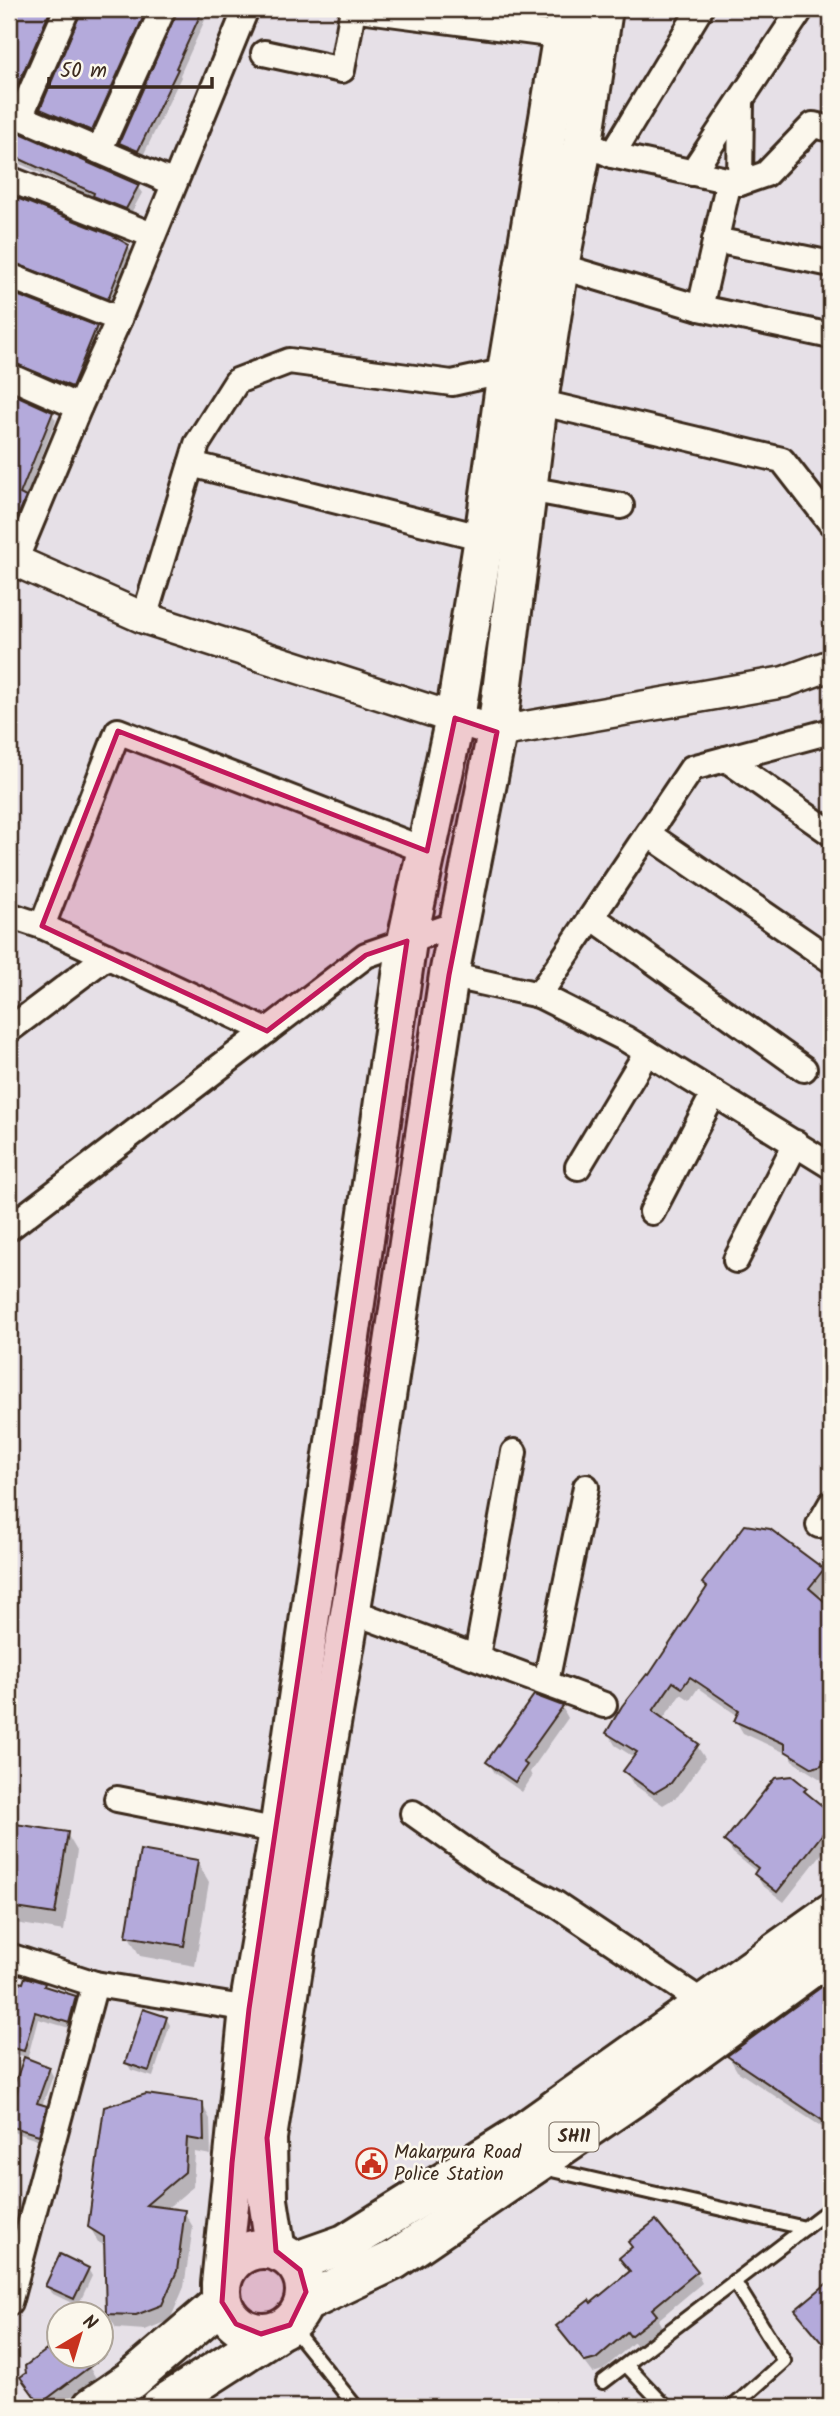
<svg xmlns="http://www.w3.org/2000/svg" width="840" height="2416" viewBox="0 0 840 2416" font-family="Kalam,sans-serif">
	<style>
		.shadow { fill: #0003 }
		.building { fill: #b4aadb; stroke: #3b2a1e; stroke-width: 2 }
		.lines { fill: none; stroke-linecap: round; stroke-linejoin: round }
		.service-casing { stroke: #3b2a1e; stroke-width: 18 }
		.minor-casing { stroke: #3b2a1e; stroke-width: 30 }
		.tertiary-casing { stroke: #3b2a1e; stroke-width: 35 }
		.primary-casing { stroke: #3b2a1e; stroke-width: 44 }
		.trunk-casing { stroke: #3b2a1e; stroke-width: 44 }
		.service { stroke: #fbf7ec; stroke-width: 12 }
		.minor { stroke: #fbf7ec; stroke-width: 24 }
		.tertiary { stroke: #fbf7ec; stroke-width: 30 }
		.primary { stroke: #fbf7ec; stroke-width: 38 }
		.trunk { stroke: #fbf7ec; stroke-width: 38 }
		.marked { fill: #c2185b; fill-opacity: 0.2; stroke: #c2185b; stroke-width: 5; stroke-linejoin: round }
		.labels { text-anchor: middle; dominant-baseline: central; stroke-width: 5; stroke-linejoin: round; paint-order: stroke }
		.shield { fill: #fbf7ec; stroke: #75685c; stroke-width: 2 }
		.shield-label { font-size: 18px; font-weight: bold; fill: #3b2a1e }
		.poi-label { font-size: 19px; fill: #3b2a1e; stroke: #fbf7ec; text-anchor: start }
	</style>
	<rect width="100%" height="100%" fill="#e6e0e7"/>
	<filter id="ink" filterUnits="userSpaceOnUse"><feTurbulence type="fractalNoise" baseFrequency=".0143" numOctaves="2"/><feDisplacementMap in="SourceGraphic" scale="14" xChannelSelector="R" yChannelSelector="G"/><feConvolveMatrix kernelMatrix="1 2 1 2 8 2 1 2 1" color-interpolation-filters="sRGB"/></filter>
	<g filter="url(#ink)">
		<g class="shadow">
			<path d="M9,9H58L16,105L9,106Z"/>
			<path d="M82,9H154L96,138L46,116L42,109L83,15Z"/>
			<path d="M179,9H210L180,75L181,77L142,158L125,150L121,143Z"/>
			<path d="M9,130L137,186L142,193L130,215L99,203L96,198L9,159Z"/>
			<path d="M9,197L110,237L128,246L132,254L112,305L9,270Z"/>
			<path d="M9,294L96,328L101,336L76,394L9,370Z"/>
			<path d="M9,394L51,413L56,420L25,499L29,505L20,527L9,522Z"/>
			<path d="M822,1571L830,1583L818,1598L831,1610V1772L829,1777L822,1780L795,1763L790,1755L743,1733L736,1721L738,1716L698,1688L690,1700L681,1694L662,1720L697,1746L705,1758L678,1796L663,1805L633,1784L625,1771L635,1758L615,1745L608,1733L649,1677L707,1589L704,1583Z"/>
			<path d="M562,1707L568,1718L530,1772L532,1777L522,1792L495,1773L488,1762Z"/>
			<path d="M805,1789L811,1799L831,1815V1842L784,1902L762,1885L756,1874L757,1872L733,1853L726,1842Z"/>
			<path d="M9,1824L67,1834L77,1851L64,1931L9,1922Z"/>
			<path d="M197,1861L209,1882L195,1966L140,1956L128,1935Z"/>
			<path d="M831,1982V2133L737,2071L729,2057Z"/>
			<path d="M17,1983L44,1985L46,1989L75,1997L79,2005L73,2029L38,2019L27,2060L49,2068L53,2076L42,2106L50,2114L43,2142L13,2132L9,2125L19,2090L16,2085L26,2057L9,2052V2015Z"/>
			<path d="M166,2018L170,2025L153,2077L131,2070L127,2063Z"/>
			<path d="M202,2104L210,2119L211,2155L195,2152L193,2187L166,2209L184,2212L193,2227L184,2287L170,2320L145,2330L116,2328L107,2313L106,2246L98,2242L90,2227Z"/>
			<path d="M9,2141L14,2149L10,2170H9Z"/>
			<path d="M9,2221L15,2223L19,2230L9,2268Z"/>
			<path d="M621,2259L696,2272L702,2283L658,2320L662,2327L637,2346L634,2342L603,2370L593,2373L558,2327L591,2305L630,2273Z"/>
			<path d="M88,2269L92,2276L78,2306L51,2293L47,2286Z"/>
			<path d="M831,2282V2355L806,2325L798,2310Z"/>
			<path d="M60,2356H82L96,2378L57,2407H42L22,2378Z"/>
			<path d="M639,2397L647,2407H627Z"/>
		</g>
		<g class="building">
			<path d="M9,9H51L12,98L9,97Z"/>
			<path d="M82,9H147L92,131L40,109Z"/>
			<path d="M178,9H203L176,68L178,69L138,151L119,143Z"/>
			<path d="M9,128L139,185L126,209L93,196L94,193L9,154Z"/>
			<path d="M9,195L111,235L129,245L108,299L9,261Z"/>
			<path d="M9,292L97,326L72,387L9,361Z"/>
			<path d="M9,392L53,412L20,494L26,497L9,537Z"/>
			<path d="M745,1525L770,1529L824,1569L809,1588L831,1607V1754L823,1760L822,1765L813,1768L785,1751V1744L734,1721L739,1710L690,1677L682,1688L673,1682L653,1711L699,1744L671,1783L654,1793L623,1771L637,1752L606,1733L622,1706L647,1674L649,1675L707,1587L702,1583Z"/>
			<path d="M534,1695L563,1706L523,1762L527,1765L515,1782L486,1762Z"/>
			<path d="M792,1776L807,1788L804,1791L831,1813V1823L777,1892L754,1874L758,1868L724,1841L775,1778Z"/>
			<path d="M9,1823L68,1832L55,1914L9,1907Z"/>
			<path d="M140,1850L198,1860L184,1946L126,1936Z"/>
			<path d="M25,1977L45,1983L44,1986L76,1996L69,2023L35,2012L24,2051L9,2047V1987L13,1988L15,1981L23,1983Z"/>
			<path d="M831,1980V2126L727,2056Z"/>
			<path d="M143,2009L167,2017L149,2071L125,2063Z"/>
			<path d="M24,2057L50,2067L37,2103L47,2106L39,2135L9,2126L18,2087L14,2086Z"/>
			<path d="M146,2094L203,2102L204,2141L187,2138L185,2172L146,2205L185,2210L177,2271L162,2305L136,2315L106,2314L104,2237L88,2227L104,2107Z"/>
			<path d="M656,2220L698,2271L652,2309L657,2315L630,2336L627,2332L596,2359L585,2362L556,2326L589,2300L591,2303L630,2271L619,2258L632,2247L628,2242Z"/>
			<path d="M60,2254L89,2268L74,2299L45,2286Z"/>
			<path d="M831,2280V2353L795,2310Z"/>
			<path d="M60,2340V2356H104L40,2404L20,2377L26,2373L25,2366Z"/>
		</g>
		<g class="lines">
			<defs>
				<g id="service">
					<path d="M543,2168L805,2228"/>
					<path d="M290,2325L356,2407"/>
					<path d="M626,2365L666,2407"/>
					<path d="M603,2382L831,2208"/>
					<path d="M733,2407L784,2361L734,2281"/>
				</g>
				<g id="minor">
					<path d="M359,9L564,36"/>
					<path d="M264,53L342,70L353,9"/>
					<path d="M9,112L174,183"/>
					<path d="M20,117L67,9"/>
					<path d="M583,142L612,155L740,183L766,174L813,125L831,129"/>
					<path d="M99,151L163,9"/>
					<path d="M612,155L700,9"/>
					<path d="M692,173L801,9"/>
					<path d="M9,179L152,235"/>
					<path d="M740,183L741,100"/>
					<path d="M715,240L831,264"/>
					<path d="M559,266L700,308L831,336"/>
					<path d="M9,276L119,319"/>
					<path d="M700,308L729,181"/>
					<path d="M9,376L79,407"/>
					<path d="M538,402L782,460L831,523"/>
					<path d="M191,464L484,538"/>
					<path d="M528,489L621,506"/>
					<path d="M15,561L79,407L119,319L246,9"/>
					<path d="M144,618L197,444L237,381L289,361L452,383L507,371"/>
					<path d="M726,759L831,833"/>
					<path d="M648,834L831,960"/>
					<path d="M9,915L42,926L267,1031"/>
					<path d="M592,917L804,1069"/>
					<path d="M42,926L118,731L427,851"/>
					<path d="M449,975L539,995L692,768L831,731"/>
					<path d="M539,995L626,1039L831,1166"/>
					<path d="M9,1030L107,956"/>
					<path d="M578,1167L647,1052"/>
					<path d="M652,1212L714,1093"/>
					<path d="M9,1228L366,955L459,923"/>
					<path d="M736,1260L796,1143"/>
					<path d="M819,1525L831,1504"/>
					<path d="M351,1611L604,1705"/>
					<path d="M477,1656L514,1452"/>
					<path d="M546,1682L586,1487"/>
					<path d="M117,1799L279,1831"/>
					<path d="M413,1813L492,1869L556,1904L705,2004"/>
					<path d="M9,1956L95,1984L249,2009"/>
					<path d="M9,2303L95,1984"/>
				</g>
				<path id="tertiary" d="M9,558L144,618L497,732L784,682L831,665"/>
				<g id="primary">
					<path d="M294,2262L345,2244L518,2136L831,1913"/>
					<path d="M304,2303L394,2260L642,2091L831,1953"/>
				</g>
				<g id="trunk">
					<circle cx="263" cy="2291" r="42"/>
					<path d="M276,2251L268,2200L267,2138L326,1753L377,1457L449,975L497,732L538,402L559,266L583,142L603,9"/>
					<path d="M221,2284L249,2009L279,1831L407,941L455,718L484,538L507,371L567,9"/>
					<path d="M92,2407L131,2380L222,2302"/>
					<path d="M160,2407L275,2333"/>
				</g>
			</defs>
			<use href="#service" class="service-casing"/>
			<use href="#minor" class="minor-casing"/>
			<use href="#tertiary" class="tertiary-casing"/>
			<use href="#primary" class="primary-casing"/>
			<use href="#trunk" class="trunk-casing"/>
			<use href="#service" class="service"/>
			<use href="#minor" class="minor"/>
			<use href="#tertiary" class="tertiary"/>
			<use href="#primary" class="primary"/>
			<use href="#trunk" class="trunk"/>
		</g>
	</g>
	<path class="marked" d="M455,718L497,732L449,975L267,2138L276,2251L300,2270L306,2292L290,2325L261,2334L236,2324L222,2302L232,2163L249,2009L407,941L366,955L267,1031L42,926L118,731L427,851Z"/>
	<defs>
		<symbol id="civic-ring" viewBox="-11 -11 22 22"><circle r="9.5" fill="#fbf7ec" stroke="#c8321e" stroke-width="1.5"/><path d="M-.6-6.5H3V-4.5H.6V-3L4-1V1h2V6H-6V1h2V-1L-.6-3ZM-1.2 2.5V6h2.4V2.5Z" fill="#c8321e"/></symbol>
	</defs>
	<g fill-rule="evenodd">
		<use href="#civic-ring" x="354" y="2146" width="35" height="35"/>
	</g>
	<g class="labels">
		<rect class="shield" x="549.5" y="2122.5" width="49" height="29" rx="5"/>
		<g class="shield-label">
			<text x="574" y="2137">SH11</text>
		</g>
		<g class="poi-label">
			<text x="394" y="2153">Makarpura Road<tspan x="394" dy="22">Police Station</tspan></text>
		</g>
	</g>
	<rect width="840" height="2416" fill="none" stroke="#fbf7ec" stroke-width="35"/>
	<rect x="18" y="18" width="805" height="2381" fill="none" stroke="#3b2a1e" stroke-width="2.5" filter="url(#ink)"/>
	<g transform="translate(80 2335) rotate(38)"><circle r="33" fill="#fbf7ec" stroke="#aea59a" stroke-width="2"/>
	<path d="M0-5L12 26L0 18L-12 26Z" fill="#c8321e"/>
	<text y="-10" font-size="19" font-weight="bold" text-anchor="middle" fill="#3b2a1e">N</text>
	</g>
	<path d="M49 77v10h163v-10" fill="none" stroke="#3b2a1e" stroke-width="3.5"/>
	<text x="60" y="77" font-size="21" fill="#3b2a1e" stroke="#fbf7ec" stroke-width="5" paint-order="stroke">50 m</text>
</svg>
